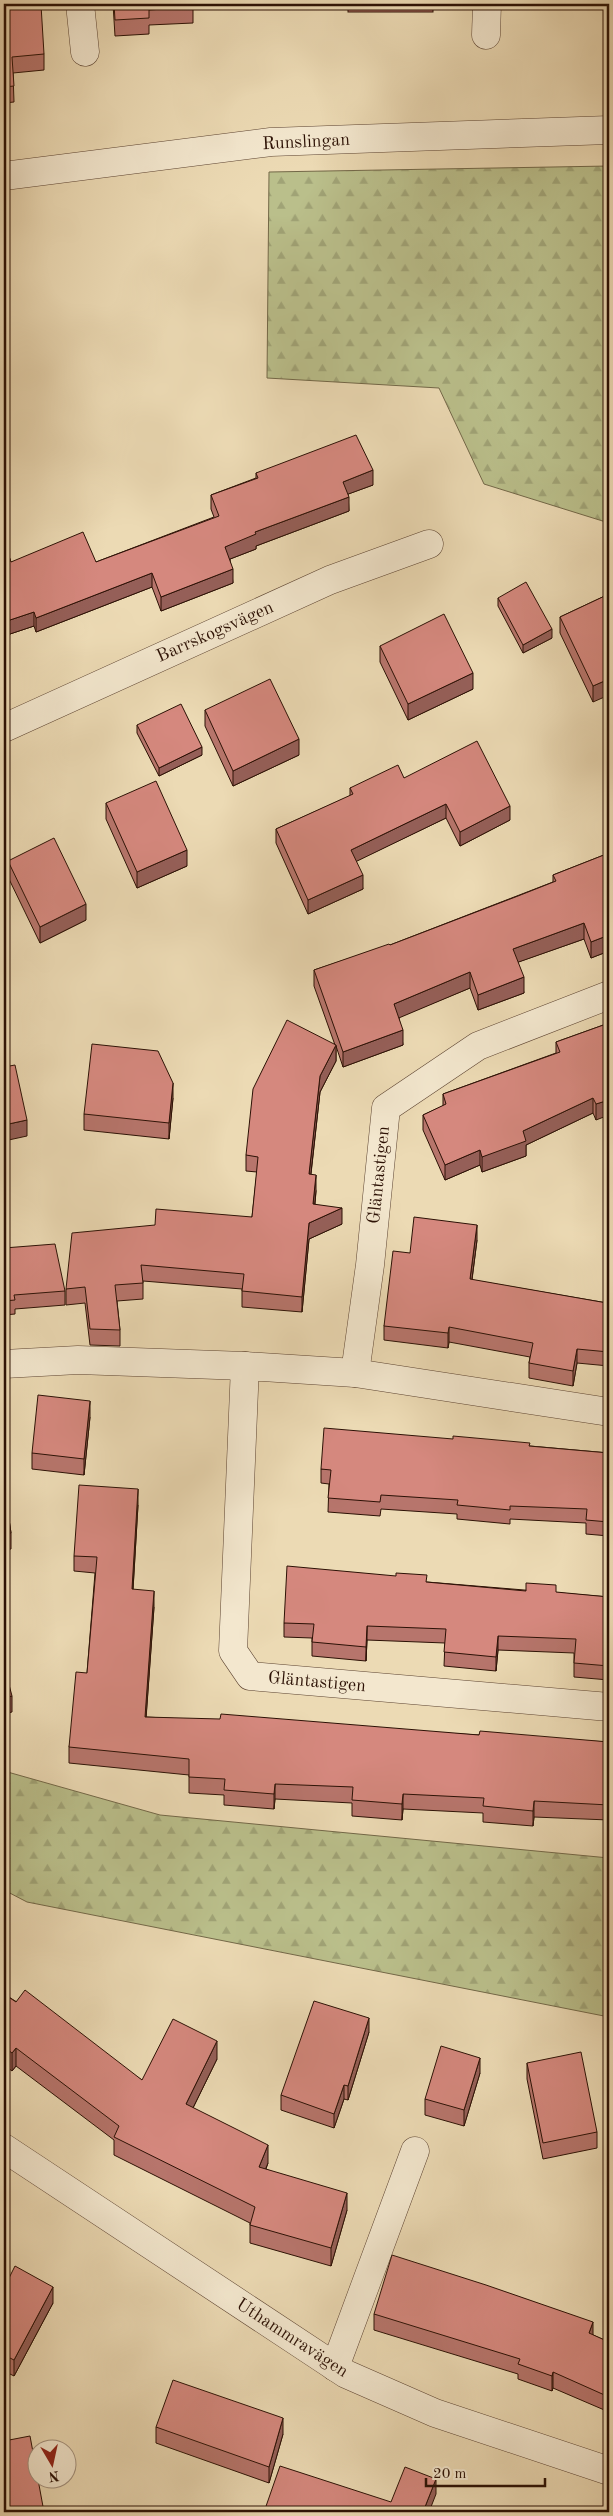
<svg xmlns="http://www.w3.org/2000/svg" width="613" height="2516" viewBox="0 0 613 2516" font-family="'Old Standard TT',serif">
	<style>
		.forest { fill: url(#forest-firs); stroke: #736848 }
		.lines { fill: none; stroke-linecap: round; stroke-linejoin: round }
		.minor-casing { stroke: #5c4331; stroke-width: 29 }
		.minor { stroke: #f3e7ce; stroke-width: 28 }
		.wall { fill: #b7756c; stroke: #2c1105 }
		.shaded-wall { fill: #955f58; stroke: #2c1105 }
		.building { fill: #d5887e; stroke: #2c1105 }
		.labels { text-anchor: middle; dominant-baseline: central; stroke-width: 4; stroke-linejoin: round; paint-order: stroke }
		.street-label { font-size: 18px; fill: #2c1105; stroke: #f3e7ce }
	</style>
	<defs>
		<pattern id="forest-firs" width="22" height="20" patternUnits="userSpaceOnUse" patternTransform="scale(1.25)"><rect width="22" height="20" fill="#babf8b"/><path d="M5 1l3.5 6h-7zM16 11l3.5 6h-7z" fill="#a0a376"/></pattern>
	</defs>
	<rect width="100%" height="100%" fill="#ecdab4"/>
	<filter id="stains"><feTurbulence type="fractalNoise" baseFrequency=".004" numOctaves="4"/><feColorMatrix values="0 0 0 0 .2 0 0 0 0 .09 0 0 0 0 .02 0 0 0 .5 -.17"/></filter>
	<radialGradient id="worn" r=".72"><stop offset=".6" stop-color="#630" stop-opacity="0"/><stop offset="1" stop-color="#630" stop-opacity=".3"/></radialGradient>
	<g class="forest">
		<path d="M609,166V523L484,484L439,388L267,378L269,172Z"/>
		<path d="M4,1771L160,1815L609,1858V2017L27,1902L4,1890Z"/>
	</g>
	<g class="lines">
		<defs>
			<g id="minor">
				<path d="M80,4L85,52"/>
				<path d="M486,35L487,4"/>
				<path d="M4,176L271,142L609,130"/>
				<path d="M4,728L330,580L429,544"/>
				<path d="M4,1364L78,1360L245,1366"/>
				<path d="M355,1373L370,1265L386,1108L478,1046L609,995"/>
				<path d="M609,1412L355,1373L245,1366L233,1651L250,1676L609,1707"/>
				<path d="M4,2148L346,2374L435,2413L609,2471"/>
				<path d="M335,2367L415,2151"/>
			</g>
		</defs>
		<use href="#minor" class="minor-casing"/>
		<use href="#minor" class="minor"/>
	</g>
	<g class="wall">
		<path d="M113,4H193V23L149,25V34L115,36Z"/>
		<rect x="348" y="4" width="85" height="8"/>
		<rect x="507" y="4" width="102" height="5"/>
		<path d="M6,7L44,54V70L13,73L14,102L4,103V16L6,15Z"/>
		<path d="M256,473L373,485L348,494L349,511L256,546V549L230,559L233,583L161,611L152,587L36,632L34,626L4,636V542L11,562H96L214,517L211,509V495L256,478Z"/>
		<path d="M609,594L593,702L560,633V617Z"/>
		<path d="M498,598L552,638L523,653L498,606Z"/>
		<path d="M380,646L473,689L408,720L380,662Z"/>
		<path d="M205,710L299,755L233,786L205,726Z"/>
		<path d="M137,725L202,755L159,776L137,733Z"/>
		<path d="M404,778L510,820L460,846L446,818L356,861L363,889L308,914L276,843V829L350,796V788Z"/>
		<path d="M106,803L187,866L137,888L106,819Z"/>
		<path d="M609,853V951L591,958L584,939L518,962L524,993L478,1010L470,988L399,1017L403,1045L343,1067L336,1046V1061L320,1092L311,1174L316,1191L315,1204L342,1224L309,1239L302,1312L242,1307V1289L143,1281V1299L117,1301L120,1330V1346L90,1345L85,1303L66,1305V1289L252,1217L257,1172L246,1171V1155L335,1045L314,986V970L390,945L553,882V875Z"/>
		<path d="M8,861L86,920L40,943L8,877Z"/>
		<path d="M609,1023L596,1120L593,1113L526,1145V1156L482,1172L480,1165L445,1180L423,1130V1115L443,1106V1094L556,1053V1042Z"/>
		<path d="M173,1098L169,1139L84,1130V1114Z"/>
		<path d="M477,1240L472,1280L607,1303L609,1292V1366L577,1363L573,1386L529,1378V1363L530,1357L449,1342L448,1348L384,1340V1326L410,1253Z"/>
		<path d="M4,1248L65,1291V1305L15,1309V1314L4,1315Z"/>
		<path d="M90,1417L84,1475L32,1469V1453Z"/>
		<path d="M530,1446L609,1453V1536L586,1534V1523L510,1519V1524L457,1519V1514L381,1509L380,1516L328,1512L329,1484L321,1483V1469Z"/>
		<path d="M4,1485L11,1533V1549L4,1550Z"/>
		<path d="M138,1505L133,1590L154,1607L146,1717L609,1742V1820L534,1817L533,1826L483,1822V1813L403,1809L402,1820L352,1816V1803L275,1799L274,1809L224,1805V1795L189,1793V1775L69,1763V1747L87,1673L95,1573L74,1571V1556Z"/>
		<path d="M427,1582L609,1597V1680L574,1677V1653L498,1650L496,1671L444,1666L445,1643L367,1640L366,1661L312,1656V1638L284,1637V1623Z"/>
		<path d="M4,1994L142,2080L217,2059L193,2108L268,2163L266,2169L347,2210L331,2266L250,2243V2223L114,2155V2140L16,2066L12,2071L4,2065Z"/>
		<path d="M369,2032L348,2100L344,2099L334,2128L281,2110V2095Z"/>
		<path d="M527,2063L597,2132V2148L543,2159L527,2079Z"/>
		<path d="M480,2073L464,2126L425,2115V2099Z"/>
		<path d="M4,2288L53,2303L14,2376L4,2371Z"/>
		<path d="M374,2314L593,2335L609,2342V2412L553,2388L552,2391L518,2379V2374L374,2330Z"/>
		<path d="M156,2427L283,2434L269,2483L156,2443Z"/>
	</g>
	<g class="shaded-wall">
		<path d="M373,470V485L343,496V482Z"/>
		<path d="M349,497V511L256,546V549L225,561V547L255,532Z"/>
		<path d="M233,569V583L161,611V597Z"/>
		<path d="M152,573V587L36,632V618Z"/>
		<path d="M34,612V626L4,636V622Z"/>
		<path d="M552,629V638L523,653V645Z"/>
		<path d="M473,673V689L408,720V704Z"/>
		<path d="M609,679V695L593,702V686Z"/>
		<path d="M299,739V755L233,786V771Z"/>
		<path d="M202,747V755L159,776V768Z"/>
		<path d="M446,804V818L351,864V850Z"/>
		<path d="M510,806V820L460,846V832Z"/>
		<path d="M187,850V866L137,888V872Z"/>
		<path d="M363,875V889L308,914V900Z"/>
		<path d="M86,904V920L40,943V927Z"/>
		<path d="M584,923V939L513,964V949Z"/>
		<path d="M609,935V951L591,958V942Z"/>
		<path d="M470,972V988L394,1020V1004Z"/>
		<path d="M524,977V993L478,1010V995Z"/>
		<path d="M403,1030V1045L343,1067V1052Z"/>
		<path d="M336,1045V1061L320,1092L309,1190V1174L320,1076Z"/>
		<path d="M173,1083V1098L169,1139V1123Z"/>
		<path d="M593,1098V1113L526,1145V1156L482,1172V1157L523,1131Z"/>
		<path d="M609,1100V1115L596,1120V1104Z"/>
		<path d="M27,1120V1136L4,1141V1125Z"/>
		<path d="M480,1150V1165L445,1180V1165Z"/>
		<path d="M316,1175V1191L313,1220V1204Z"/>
		<path d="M342,1208V1224L309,1239L302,1312V1297L309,1223Z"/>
		<path d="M477,1225V1240L470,1294V1279Z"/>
		<path d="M449,1327V1342L448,1348V1333Z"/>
		<path d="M577,1349V1363L573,1386V1371Z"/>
		<path d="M90,1401V1417L84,1475V1459Z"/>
		<path d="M138,1489V1505L132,1605V1589Z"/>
		<path d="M154,1591V1607L145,1733V1717Z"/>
		<path d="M367,1626V1640L366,1661V1647Z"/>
		<path d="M498,1636V1650L496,1671V1657Z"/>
		<path d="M12,1696V1712L4,1714V1698Z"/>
		<path d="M275,1784V1799L274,1809V1794Z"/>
		<path d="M403,1794V1809L402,1820V1804Z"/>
		<path d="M534,1801V1817L533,1826V1811Z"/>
		<path d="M369,2018V2032L348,2100V2086Z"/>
		<path d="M217,2041V2059L186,2122V2104Z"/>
		<path d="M16,2048V2066L12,2071V2053Z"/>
		<path d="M480,2058V2073L464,2126V2110Z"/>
		<path d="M344,2085V2099L334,2128V2114Z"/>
		<path d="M268,2145V2163L259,2185V2167Z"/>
		<path d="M347,2193V2210L331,2266V2248Z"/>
		<path d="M53,2287V2303L14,2376V2360Z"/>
		<path d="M593,2322V2337L589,2333Z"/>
		<path d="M553,2372V2388L552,2391V2376Z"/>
		<path d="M283,2418V2434L269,2483V2467Z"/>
		<path d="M436,2479V2494L429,2512H423Z"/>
	</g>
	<g class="building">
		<path d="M114,4H193V7L149,10V18L115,20Z"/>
		<path d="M41,5L44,54L12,57L14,86L4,87V16L7,15L6,7Z"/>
		<path d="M356,435L373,470L343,482L349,497L255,532L256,534L225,547L233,569L161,597L152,573L36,618L34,612L4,622V542L11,562L83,532L96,562L219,516L211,495L258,478L256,473Z"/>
		<path d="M526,582L552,629L523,645L498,598Z"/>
		<path d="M609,594V679L593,686L560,617Z"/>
		<path d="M444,614L473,673L408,704L380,646Z"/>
		<path d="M270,679L299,739L233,771L205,710Z"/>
		<path d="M181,704L202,747L159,768L137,725Z"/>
		<path d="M477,741L510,806L460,832L446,804L351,850L363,875L308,900L276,829L353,794L350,788L398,765L404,778Z"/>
		<path d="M156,781L187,850L137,872L106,803Z"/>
		<path d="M54,838L86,904L40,927L8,861Z"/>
		<path d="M609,853V935L591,942L584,923L513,949L524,977L478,995L470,972L394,1004L403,1030L343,1052L314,970L389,944L390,945L518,896L556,881L553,875Z"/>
		<path d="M287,1020L336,1045L320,1076L309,1174L316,1175L313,1204L342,1208L309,1223L302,1297L242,1291L244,1274L141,1265L143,1283L115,1285L120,1330L90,1329L85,1287L66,1289L72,1233L155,1225L156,1209L252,1217L258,1157L246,1155L253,1089Z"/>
		<path d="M609,1023V1100L596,1104L593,1098L523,1131L526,1141L482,1157L480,1150L445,1165L423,1115L446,1104L443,1094L560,1052L556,1042Z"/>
		<path d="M92,1044L158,1051L173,1083L169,1123L84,1114Z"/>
		<path d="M15,1065L27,1120L4,1125V1067Z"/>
		<path d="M414,1217L477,1225L470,1279L607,1303L608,1291L609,1292V1352L577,1349L573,1371L529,1363L533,1343L449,1327L448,1333L384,1326L393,1251L410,1253Z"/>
		<path d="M55,1244L65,1291L14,1295L15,1300L4,1301V1248Z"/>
		<path d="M38,1395L90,1401L84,1459L32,1453Z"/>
		<path d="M324,1428L453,1439V1436L530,1443L529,1446L609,1453V1522L586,1520L587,1509L510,1506V1510L457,1505L458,1500L381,1495L380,1502L328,1498L331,1470L321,1469Z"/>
		<path d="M4,1485L11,1533L4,1534Z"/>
		<path d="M79,1485L138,1489L132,1589L154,1591L145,1717L220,1719L221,1714L479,1735L480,1731L609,1742V1805L534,1801L533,1811L483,1806L484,1798L403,1794L402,1804L352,1800L353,1787L275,1784L274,1794L224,1790L225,1779L189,1777V1759L69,1747L76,1672L87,1673L97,1557L74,1556Z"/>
		<path d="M287,1566L396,1576V1573L427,1575L426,1582L526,1591V1583L556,1585V1592L609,1597V1666L574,1663L576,1639L498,1636L496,1657L444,1652L446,1629L367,1626L366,1647L312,1642L314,1624L284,1623Z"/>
		<path d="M4,1666L12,1696L4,1698Z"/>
		<path d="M25,1990L142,2080L173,2019L217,2041L186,2104L268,2145L259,2167L347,2193L331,2248L250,2225L255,2207L114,2137L119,2126L16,2048L12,2053L4,2047V1994L16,2002Z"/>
		<path d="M314,2001L369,2018L348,2086L344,2085L334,2114L281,2095Z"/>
		<path d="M441,2046L480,2058L464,2110L425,2099Z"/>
		<path d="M581,2052L597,2132L543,2143L527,2063Z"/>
		<path d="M392,2255L486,2285L593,2322L589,2333L609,2342V2397L553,2372L552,2376L518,2364L520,2359L374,2314Z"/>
		<path d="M15,2266L53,2287L14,2360L4,2355V2288Z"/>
		<path d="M173,2380L283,2418L269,2467L156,2427Z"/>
		<path d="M30,2436L44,2512H4V2441Z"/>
		<path d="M280,2466L391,2502L405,2467L436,2479L423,2512H264Z"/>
	</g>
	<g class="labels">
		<g class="street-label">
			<text transform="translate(306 142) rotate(-3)">Runslingan</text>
			<text transform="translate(215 632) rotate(-24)">Barrskogsvägen</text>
			<text transform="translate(379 1175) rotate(-84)">Gläntastigen</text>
			<text transform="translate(317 1682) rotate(5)">Gläntastigen</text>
			<text transform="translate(292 2338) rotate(33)">Uthammravägen</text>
		</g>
	</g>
	<rect width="613" height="2516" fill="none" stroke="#ecdab4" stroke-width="20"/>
	<rect x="5" y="5" width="603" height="2506" fill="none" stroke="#2c1105" stroke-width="2.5"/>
	<rect x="10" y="10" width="593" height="2496" fill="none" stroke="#2c1105"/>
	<g transform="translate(52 2464) rotate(171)"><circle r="24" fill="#f3e7ce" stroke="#a3917e"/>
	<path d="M0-4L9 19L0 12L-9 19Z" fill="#8f2418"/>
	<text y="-8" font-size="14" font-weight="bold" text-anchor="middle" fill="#2c1105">N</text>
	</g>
	<path d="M426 2478v8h119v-8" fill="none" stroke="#2c1105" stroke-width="2.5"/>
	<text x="433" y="2478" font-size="15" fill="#2c1105" stroke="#f3e7ce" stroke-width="4" paint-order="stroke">20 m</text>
	<rect width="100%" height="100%" filter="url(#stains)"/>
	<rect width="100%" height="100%" fill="url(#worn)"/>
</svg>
